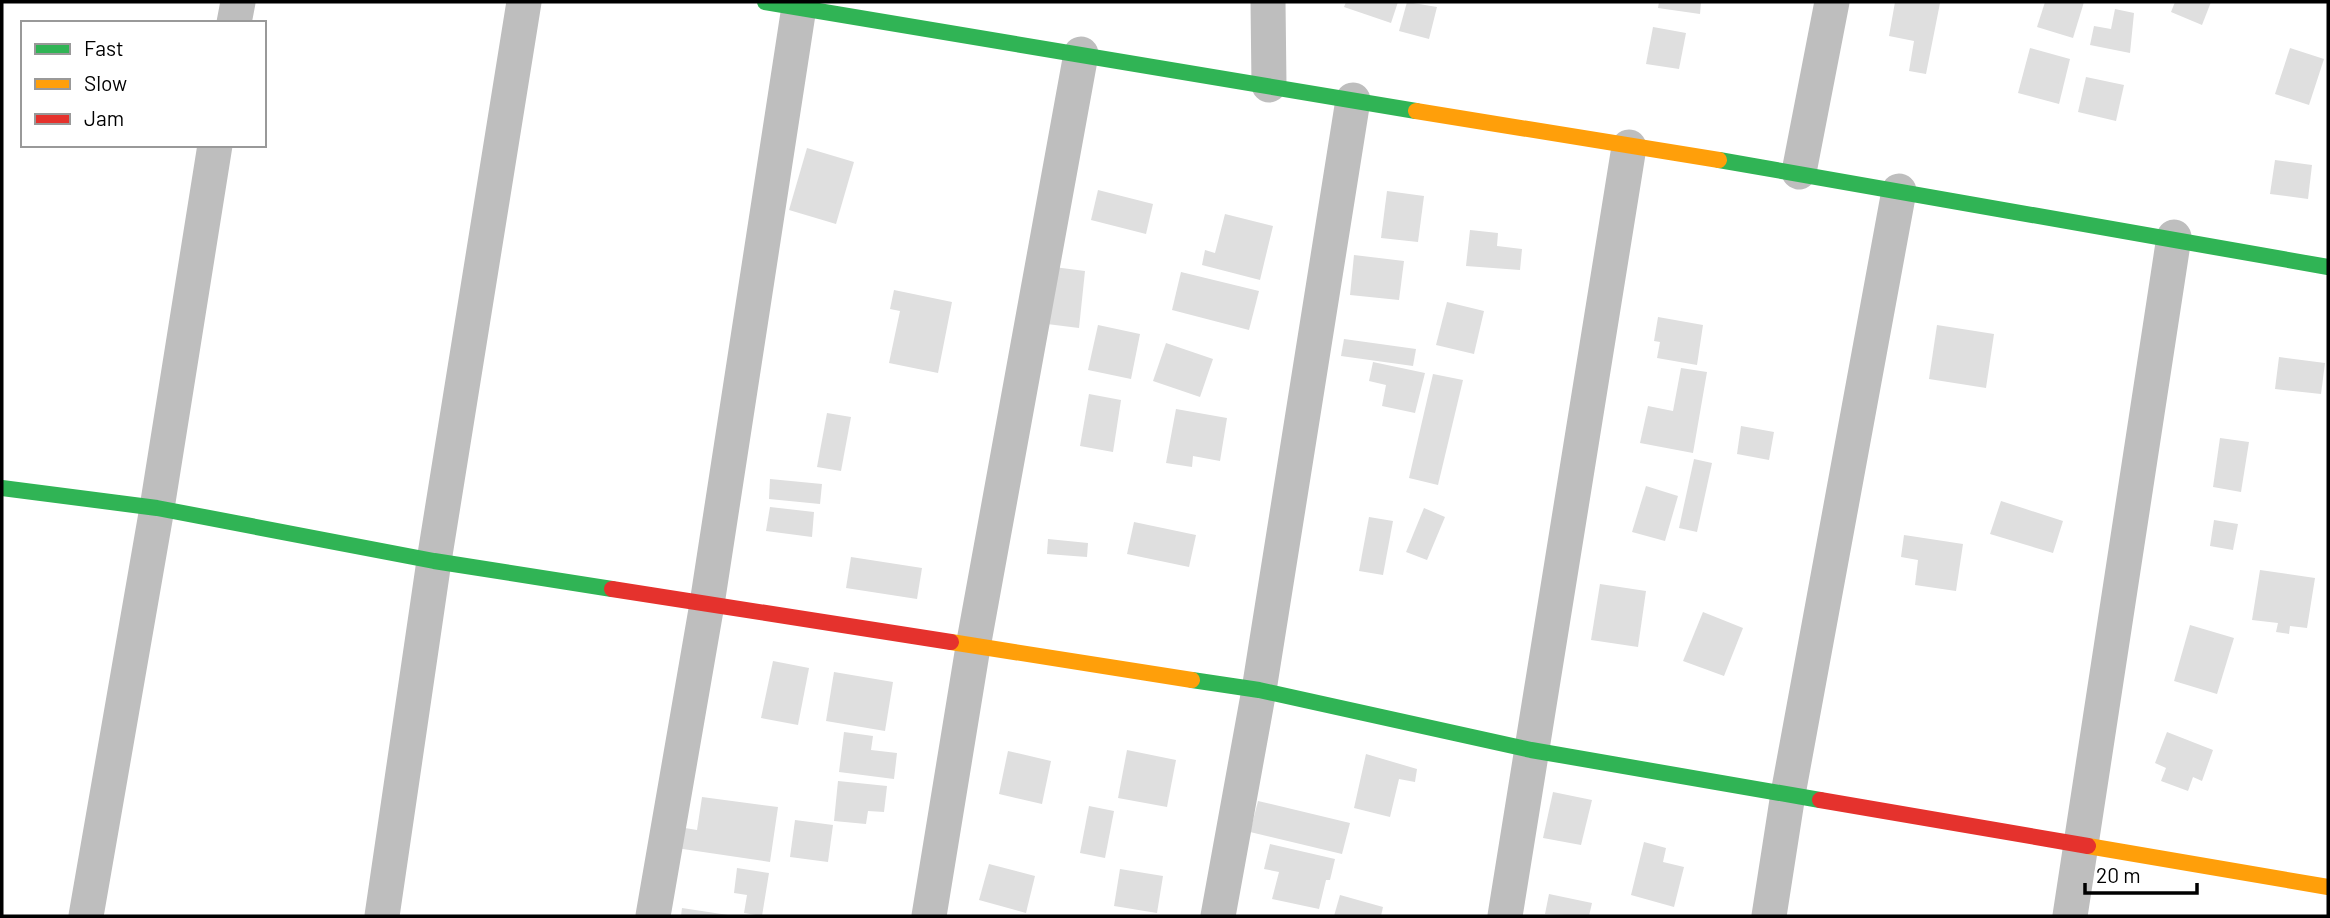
<svg xmlns="http://www.w3.org/2000/svg" width="2330" height="918" viewBox="0 0 2330 918" font-family="Barlow,sans-serif">
	<style>
		.building { fill: #dfdfdf }
		.lines { fill: none; stroke-linecap: round; stroke-linejoin: round }
		.street { stroke: #bebebe; stroke-width: 35 }
		.fast { stroke: #30b455; stroke-width: 16 }
		.slow { stroke: #ff9f0a; stroke-width: 16 }
		.jam { stroke: #e5322d; stroke-width: 16 }
	</style>
	<rect width="100%" height="100%" fill="#fff"/>
	<g class="building">
		<path d="M1346,2H1398L1391,23L1344,7Z"/>
		<path d="M1407,2L1437,7L1429,39L1399,31Z"/>
		<path d="M1659,2H1701L1700,14L1658,8Z"/>
		<path d="M1895,2L1940,3L1926,74L1909,71L1914,41L1889,36Z"/>
		<path d="M2045,2H2084L2073,38L2037,27Z"/>
		<path d="M2175,2H2211L2202,25L2171,12Z"/>
		<path d="M2115,9L2134,13L2130,53L2090,45L2094,26L2111,29Z"/>
		<path d="M1653,27L1686,33L1679,69L1646,64Z"/>
		<path d="M2030,48L2070,59L2059,104L2018,93Z"/>
		<path d="M2290,48L2324,59L2309,105L2275,94Z"/>
		<path d="M2086,77L2124,85L2116,121L2078,112Z"/>
		<path d="M807,148L854,162L836,224L789,210Z"/>
		<path d="M2275,160L2312,165L2308,199L2270,194Z"/>
		<path d="M1098,190L1153,204L1146,234L1091,220Z"/>
		<path d="M1387,191L1424,196L1418,242L1381,238Z"/>
		<path d="M1225,214L1273,226L1260,280L1202,265L1205,250L1215,253Z"/>
		<path d="M1470,230L1498,233L1497,246L1522,249L1520,270L1466,266Z"/>
		<path d="M1354,255L1404,261L1399,300L1350,295Z"/>
		<path d="M1054,267L1085,271L1079,328L1047,324Z"/>
		<path d="M1181,272L1259,291L1249,330L1172,310Z"/>
		<path d="M894,290L952,302L938,373L889,363L900,311L890,309Z"/>
		<path d="M1447,302L1484,311L1474,354L1436,345Z"/>
		<path d="M1658,317L1703,325L1697,365L1657,358L1660,342L1654,341Z"/>
		<path d="M1098,325L1140,334L1131,379L1088,370Z"/>
		<path d="M1937,325L1994,334L1986,388L1929,379Z"/>
		<path d="M1344,339L1416,349L1413,366L1341,356Z"/>
		<path d="M1166,343L1213,359L1200,397L1153,381Z"/>
		<path d="M2279,357L2325,363L2321,394L2275,389Z"/>
		<path d="M1373,362L1425,373L1415,413L1382,406L1386,385L1369,381Z"/>
		<path d="M1681,368L1707,372L1693,453L1640,443L1648,406L1673,411Z"/>
		<path d="M1433,374L1463,380L1438,485L1409,478Z"/>
		<path d="M1089,394L1121,400L1113,452L1080,446Z"/>
		<path d="M1176,409L1227,418L1220,461L1193,456L1192,467L1166,463Z"/>
		<path d="M827,413L851,417L841,471L817,467Z"/>
		<path d="M1741,426L1774,432L1769,460L1737,454Z"/>
		<path d="M2220,438L2249,442L2241,492L2213,487Z"/>
		<path d="M1694,459L1712,463L1697,532L1679,528Z"/>
		<path d="M770,479L822,484L820,504L769,499Z"/>
		<path d="M1646,486L1678,496L1665,541L1632,532Z"/>
		<path d="M2001,501L2063,521L2053,553L1990,534Z"/>
		<path d="M770,507L814,512L812,537L766,531Z"/>
		<path d="M1424,508L1445,517L1427,560L1406,552Z"/>
		<path d="M1369,517L1393,521L1383,575L1359,571Z"/>
		<path d="M2214,520L2238,524L2233,550L2210,546Z"/>
		<path d="M1134,522L1196,535L1189,567L1127,554Z"/>
		<path d="M1904,535L1963,544L1956,591L1915,585L1918,560L1901,557Z"/>
		<path d="M1048,539L1088,543L1087,557L1047,554Z"/>
		<path d="M851,557L922,568L917,599L846,588Z"/>
		<path d="M2260,570L2315,578L2307,628L2290,626L2289,634L2276,632L2278,623L2252,620Z"/>
		<path d="M1600,584L1646,591L1638,647L1591,640Z"/>
		<path d="M1703,612L1743,628L1724,676L1683,661Z"/>
		<path d="M2190,625L2234,638L2217,694L2174,681Z"/>
		<path d="M773,661L809,668L798,725L761,718Z"/>
		<path d="M834,672L893,682L885,731L826,721Z"/>
		<path d="M844,732L873,736L871,750L897,753L894,779L839,772Z"/>
		<path d="M2167,732L2213,750L2202,781L2193,777L2188,791L2161,781L2166,768L2155,763Z"/>
		<path d="M1127,750L1176,760L1167,807L1118,798Z"/>
		<path d="M1008,751L1051,761L1042,804L999,794Z"/>
		<path d="M1366,754L1417,769L1415,782L1399,779L1390,817L1354,808Z"/>
		<path d="M838,781L887,786L884,812L868,811L866,824L834,821Z"/>
		<path d="M1553,792L1592,800L1581,845L1543,838Z"/>
		<path d="M702,797L778,807L770,862L676,848L679,827L697,830Z"/>
		<path d="M1258,801L1350,823L1342,854L1250,832Z"/>
		<path d="M1089,806L1114,811L1105,858L1080,853Z"/>
		<path d="M795,820L833,825L828,862L790,857Z"/>
		<path d="M1644,842L1666,848L1663,862L1684,867L1674,907L1631,895Z"/>
		<path d="M1270,844L1335,859L1330,880H1326L1319,909L1272,899L1279,872L1264,869Z"/>
		<path d="M989,864L1035,876L1026,913L979,900Z"/>
		<path d="M737,868L769,873L762,916L744,913L747,895L734,893Z"/>
		<path d="M1120,869L1163,876L1157,913L1114,906Z"/>
		<path d="M1549,894L1592,903L1589,916L1545,914Z"/>
		<path d="M1340,895L1383,907L1381,916H1334Z"/>
		<path d="M682,908L728,915V916H681Z"/>
	</g>
	<g class="lines">
		<g class="street">
			<path d="M1268,2L1269,85"/>
			<path d="M234,23L238,2"/>
			<path d="M1799,172L1832,2"/>
			<path d="M86,916L157,508L215,145"/>
			<path d="M382,916L434,561L524,2"/>
			<path d="M653,916L707,604L799,7"/>
			<path d="M929,916L973,647L1081,54"/>
			<path d="M1218,916L1259,690L1353,100"/>
			<path d="M1505,916L1629,147"/>
			<path d="M1769,916L1788,794L1899,191"/>
			<path d="M2070,916L2174,237"/>
		</g>
		<g class="fast">
			<path d="M765,2L1416,111"/>
			<path d="M1719,160L2328,267"/>
			<path d="M2,488L157,508L434,561L612,589"/>
			<path d="M1192,680L1259,690L1531,750L1820,800"/>
		</g>
		<g class="slow">
			<path d="M1416,111L1719,160"/>
			<path d="M951,642L1192,680"/>
			<path d="M2088,846L2328,887"/>
		</g>
		<g class="jam">
			<path d="M612,589L951,642"/>
			<path d="M1820,800L2088,846"/>
		</g>
	</g>
	<rect width="2330" height="918" fill="none" stroke="#000000" stroke-width="7"/>
	<rect x="21" y="21" width="245" height="126" fill="#ffffff" stroke="#999999" stroke-width="2"/>
	<rect x="35" y="44" width="35" height="10" fill="#30b455" stroke="#999999" stroke-width="2"/>
	<text x="84" y="56" font-size="21" fill="#000000">Fast</text>
	<rect x="35" y="79" width="35" height="10" fill="#ff9f0a" stroke="#999999" stroke-width="2"/>
	<text x="84" y="91" font-size="21" fill="#000000">Slow</text>
	<rect x="35" y="114" width="35" height="10" fill="#e5322d" stroke="#999999" stroke-width="2"/>
	<text x="84" y="126" font-size="21" fill="#000000">Jam</text>
	<path d="M2085 883v10h112v-10" fill="none" stroke="#000000" stroke-width="3.5"/>
	<text x="2096" y="883" font-size="21" fill="#000000" stroke="#ffffff" stroke-width="5" paint-order="stroke">20 m</text>
</svg>
